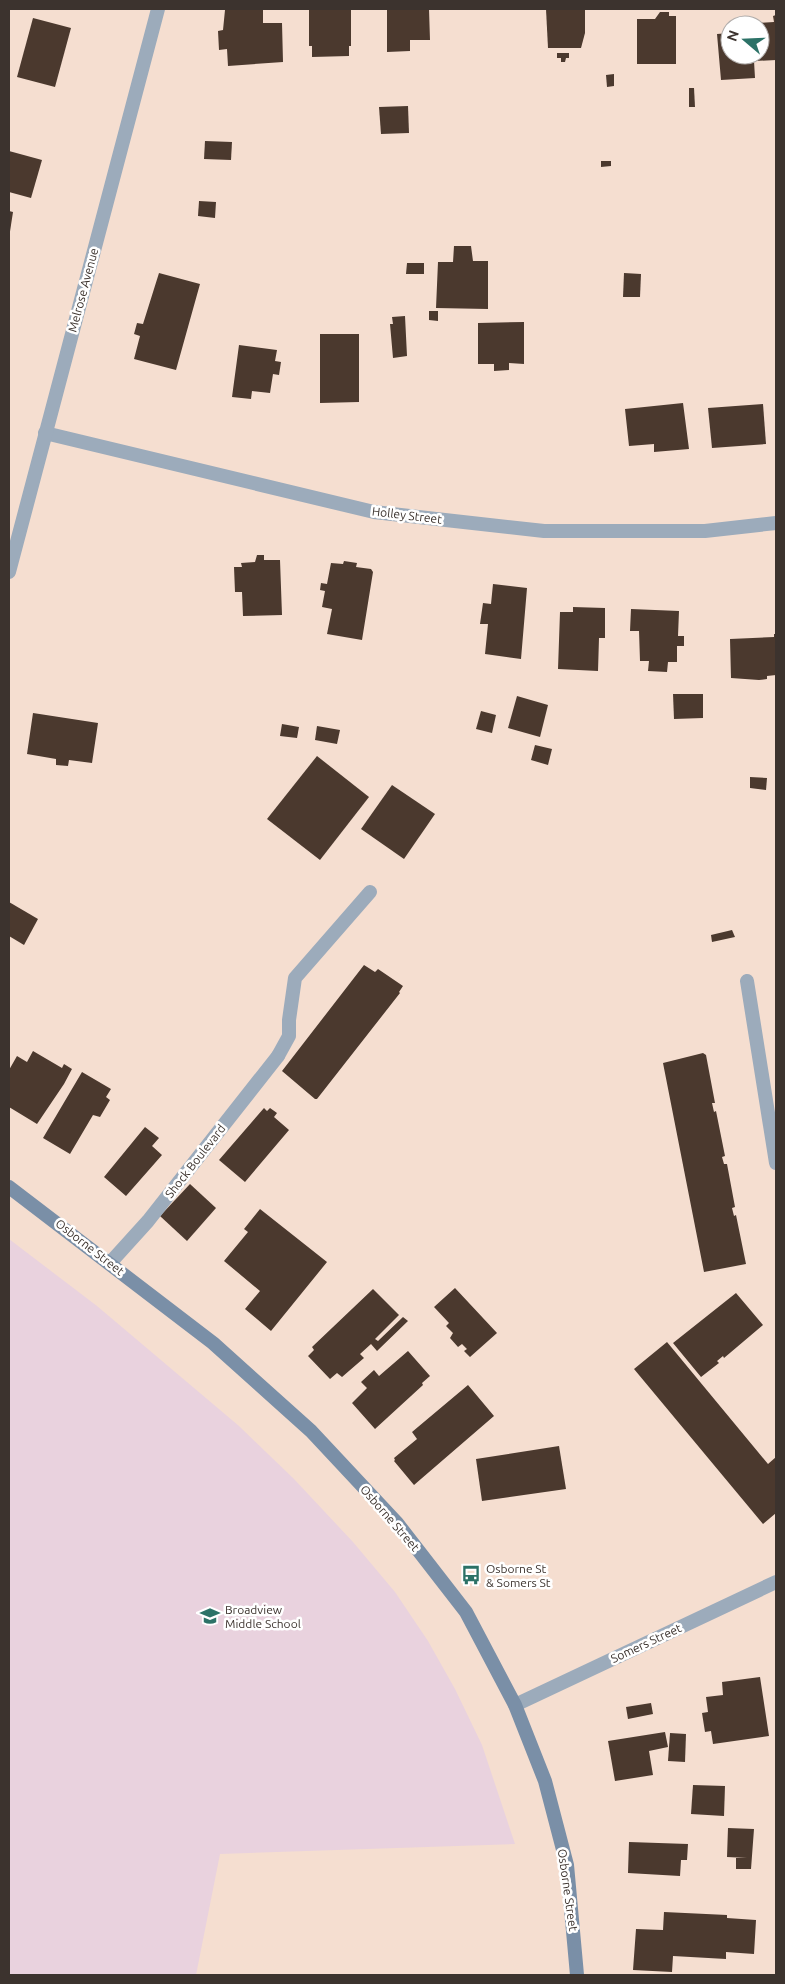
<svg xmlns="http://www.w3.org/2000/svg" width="785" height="1984" viewBox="0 0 785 1984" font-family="Ubuntu,sans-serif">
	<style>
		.education { fill: #e9d2de }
		.building { fill: #4b392e }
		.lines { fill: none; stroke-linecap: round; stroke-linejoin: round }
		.service { stroke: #9cabbb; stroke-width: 14 }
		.minor { stroke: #9cabbb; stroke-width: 14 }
		.secondary { stroke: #7a8fa7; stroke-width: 14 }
		.labels { text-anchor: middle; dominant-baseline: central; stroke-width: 5; stroke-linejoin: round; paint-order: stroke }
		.street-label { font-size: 12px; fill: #3c332e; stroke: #fff }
		.poi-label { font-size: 12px; fill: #3c332e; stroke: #fff; text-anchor: start }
	</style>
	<rect width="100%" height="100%" fill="#f5ded0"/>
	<path class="education" d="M9,1239L97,1306L239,1426L294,1479L353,1542L395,1592L428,1641L455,1689L482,1745L515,1844L220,1854L196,1975H9Z"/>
	<g class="building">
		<path d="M263,9V23H282L283,62L228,66L227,49L219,50L218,31L223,30L225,10Z"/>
		<path d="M309,9H351V46H349V56L312,57V46H309Z"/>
		<path d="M387,9H429L430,40H410V51L387,52Z"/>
		<path d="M546,9H585V33L581,48H548Z"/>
		<path d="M660,12H669V16H676V64H637V19H655Z"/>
		<path d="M776,15V60L754,61L755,78L721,80L717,34L730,33V55H760V25H756V23L774,22L773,16Z"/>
		<path d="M33,18L71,28L55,87L17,77Z"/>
		<path d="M557,53H569V58H566L565,62H561V58H557Z"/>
		<path d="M614,74V86L607,87L606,75Z"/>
		<path d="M689,88H694L695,107H689Z"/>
		<path d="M408,106L409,133L381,134L379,107Z"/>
		<path d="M205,141L232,142L231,160L204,159Z"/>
		<path d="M9,151L42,160L31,198L9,192Z"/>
		<path d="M601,161H611V166L601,167Z"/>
		<path d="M199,201L216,202L215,218L198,216Z"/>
		<path d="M9,211L13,212L9,238Z"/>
		<path d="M454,246H471L473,261H488V309L436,308L438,262H453Z"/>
		<path d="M407,263H424V274H406Z"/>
		<path d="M159,273L200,284L176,370L134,359L140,336L134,334L137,323L143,324Z"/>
		<path d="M624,273L641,274L640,297H623Z"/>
		<path d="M429,311H438V321L429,320Z"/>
		<path d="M405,316L407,356L393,358L390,324H393L392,317Z"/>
		<path d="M524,322V364L509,363V370L494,371V364H478V323Z"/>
		<path d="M320,334H359V402L320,403Z"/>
		<path d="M239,345L277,350L275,361L281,362L279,375L273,374L270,393L252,391L251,399L232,397Z"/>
		<path d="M683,403L689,449L654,452V444L629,446L625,409Z"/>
		<path d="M763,404L766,444L712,448L708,408Z"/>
		<path d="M257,555H264V560H280L282,615L243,616L242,592H235L234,567H242L241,563L255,562Z"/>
		<path d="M344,561L357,563L356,567L371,569L373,572L362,640L327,634L332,609L322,607L325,591L320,590L321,583L327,584L331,563L343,564Z"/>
		<path d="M493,584L527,588L521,659L485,654L488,624H480L483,603L491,604Z"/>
		<path d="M573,607L605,608V638H599L598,671L558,669L560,612H573Z"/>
		<path d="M631,609L679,611L678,636H684V646H677V662H668L667,672L648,671L649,661H640L639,631H630Z"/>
		<path d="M774,634H776V675L767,676V679L759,680L731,678L730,639L774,637Z"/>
		<path d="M673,694H703V718L674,719Z"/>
		<path d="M517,696L548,705L540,737L508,728Z"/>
		<path d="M481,711L496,715L492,733L476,729Z"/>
		<path d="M33,713L98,723L92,763L69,760L68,766L56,765V759L27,754Z"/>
		<path d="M282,724L299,727L297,738L280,736Z"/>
		<path d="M317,726L340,730L337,744L315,740Z"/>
		<path d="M535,745L552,749L548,765L531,760Z"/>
		<path d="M317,756L369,797L320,860L267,819Z"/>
		<path d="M750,777L767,778L766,790L750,788Z"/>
		<path d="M392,785L435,814L404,859L361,829Z"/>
		<path d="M9,902L38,919L24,945L9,936Z"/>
		<path d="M732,930L735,937L712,942L711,935Z"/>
		<path d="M364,965L375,972L378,969L403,986L399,992L400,993L317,1099H315L282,1071Z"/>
		<path d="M33,1051L62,1068L64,1064L72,1069L64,1084L37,1124L9,1107V1070L17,1056L27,1062Z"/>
		<path d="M703,1053L706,1055L715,1103H712L714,1112L716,1111L725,1156L722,1157L724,1164H727L735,1207L732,1208L734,1216L736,1215L746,1264L704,1272L663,1063Z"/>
		<path d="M82,1072L111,1089L106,1097L110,1100L100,1117L93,1115L70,1154L43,1138Z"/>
		<path d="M264,1108L267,1111L270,1108L277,1113L274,1117L289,1130L245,1182L219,1160Z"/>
		<path d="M145,1127L159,1138L152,1146L162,1155L126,1196L104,1177Z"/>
		<path d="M190,1184L216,1208L187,1241L160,1216Z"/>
		<path d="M260,1209L327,1262L271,1331L245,1309L260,1291L224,1261L248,1232L244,1229Z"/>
		<path d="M455,1288L497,1333L470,1357L464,1351L467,1349L462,1344L458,1347L450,1338L453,1333L446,1326L449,1323L434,1307Z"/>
		<path d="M373,1289L399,1315L375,1339L378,1341L403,1317L408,1321L377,1351L371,1344L360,1354L364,1358L342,1377L337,1373L330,1379L308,1356L314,1350L312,1347Z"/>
		<path d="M736,1293L763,1325L724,1358L723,1356L717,1361L719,1363L701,1377L673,1343Z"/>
		<path d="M667,1342L768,1464L776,1457V1513L763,1524L634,1369Z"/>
		<path d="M408,1351L430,1376L422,1383L423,1385L375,1429L352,1403L367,1388L361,1382L374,1370L379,1376Z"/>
		<path d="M468,1385L494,1416L414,1485L394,1461L395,1460L394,1458L417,1439L412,1432Z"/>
		<path d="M559,1446L566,1489L482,1501L476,1459Z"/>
		<path d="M760,1677L769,1736L713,1744L711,1731L705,1732L702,1713L708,1712L706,1697L723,1695L722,1682Z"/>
		<path d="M651,1703L653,1714L628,1719L626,1707Z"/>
		<path d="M665,1732L668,1747L649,1751L653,1775L615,1781L608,1741Z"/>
		<path d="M670,1733L686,1734L685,1762L668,1761Z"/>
		<path d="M693,1785L725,1786L724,1816L691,1814Z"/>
		<path d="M728,1828L754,1829L751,1869H736V1858H747L727,1857Z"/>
		<path d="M629,1842L688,1844L687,1860H681L680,1876L628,1873Z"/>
		<path d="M664,1912L727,1915V1918L756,1920L754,1954L726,1952V1959L673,1956L672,1972L633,1970L636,1929L663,1930Z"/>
	</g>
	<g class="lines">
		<g class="service">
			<path d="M747,981L776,1163"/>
			<path d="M278,1056L289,1036V1020L295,978L370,892"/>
		</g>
		<g class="minor">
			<path d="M45,433L374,512L544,531H705L776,523"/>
			<path d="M9,572L158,9"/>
			<path d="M110,1263L148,1221L278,1056"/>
			<path d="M515,1705L776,1582"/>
		</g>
		<path class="secondary" d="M9,1187L213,1343L311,1431L397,1523L466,1612L515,1705L545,1781L567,1865L577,1975"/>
	</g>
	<defs>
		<symbol id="bus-bare" viewBox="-9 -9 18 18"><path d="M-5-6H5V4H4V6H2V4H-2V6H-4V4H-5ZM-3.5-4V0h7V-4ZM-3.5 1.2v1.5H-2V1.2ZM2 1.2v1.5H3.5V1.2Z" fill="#2c7267" stroke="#fff" stroke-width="2.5" paint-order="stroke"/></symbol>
		<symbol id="school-bare" viewBox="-9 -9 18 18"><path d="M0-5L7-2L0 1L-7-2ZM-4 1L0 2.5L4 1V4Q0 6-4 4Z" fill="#2c7267" stroke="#fff" stroke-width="2.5" paint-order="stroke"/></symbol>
	</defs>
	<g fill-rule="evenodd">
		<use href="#bus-bare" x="457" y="1561" width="28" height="28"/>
		<use href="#school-bare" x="196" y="1602" width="28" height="28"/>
	</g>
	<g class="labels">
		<g class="street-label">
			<text transform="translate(83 290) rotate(-75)">Melrose Avenue</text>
			<text transform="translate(407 515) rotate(7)">Holley Street</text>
			<text transform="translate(195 1161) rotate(-52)">Shock Boulevard</text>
			<text transform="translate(90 1247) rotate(38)">Osborne Street</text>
			<text transform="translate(390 1518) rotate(49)">Osborne Street</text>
			<text transform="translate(646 1643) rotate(-25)">Somers Street</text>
			<text transform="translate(568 1890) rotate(82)">Osborne Street</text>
		</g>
		<g class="poi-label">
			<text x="486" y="1568">Osborne St<tspan x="486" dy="14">&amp; Somers St</tspan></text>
			<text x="225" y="1609">Broadview<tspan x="225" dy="14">Middle School</tspan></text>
		</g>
	</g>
	<rect width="785" height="1984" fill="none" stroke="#3c332e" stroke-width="20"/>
	<g transform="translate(745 40) rotate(289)"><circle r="24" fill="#ffffff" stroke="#b1adab"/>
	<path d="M0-4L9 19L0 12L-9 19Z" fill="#2c7267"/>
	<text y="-8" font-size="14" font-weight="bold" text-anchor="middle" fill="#3c332e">N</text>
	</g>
</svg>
